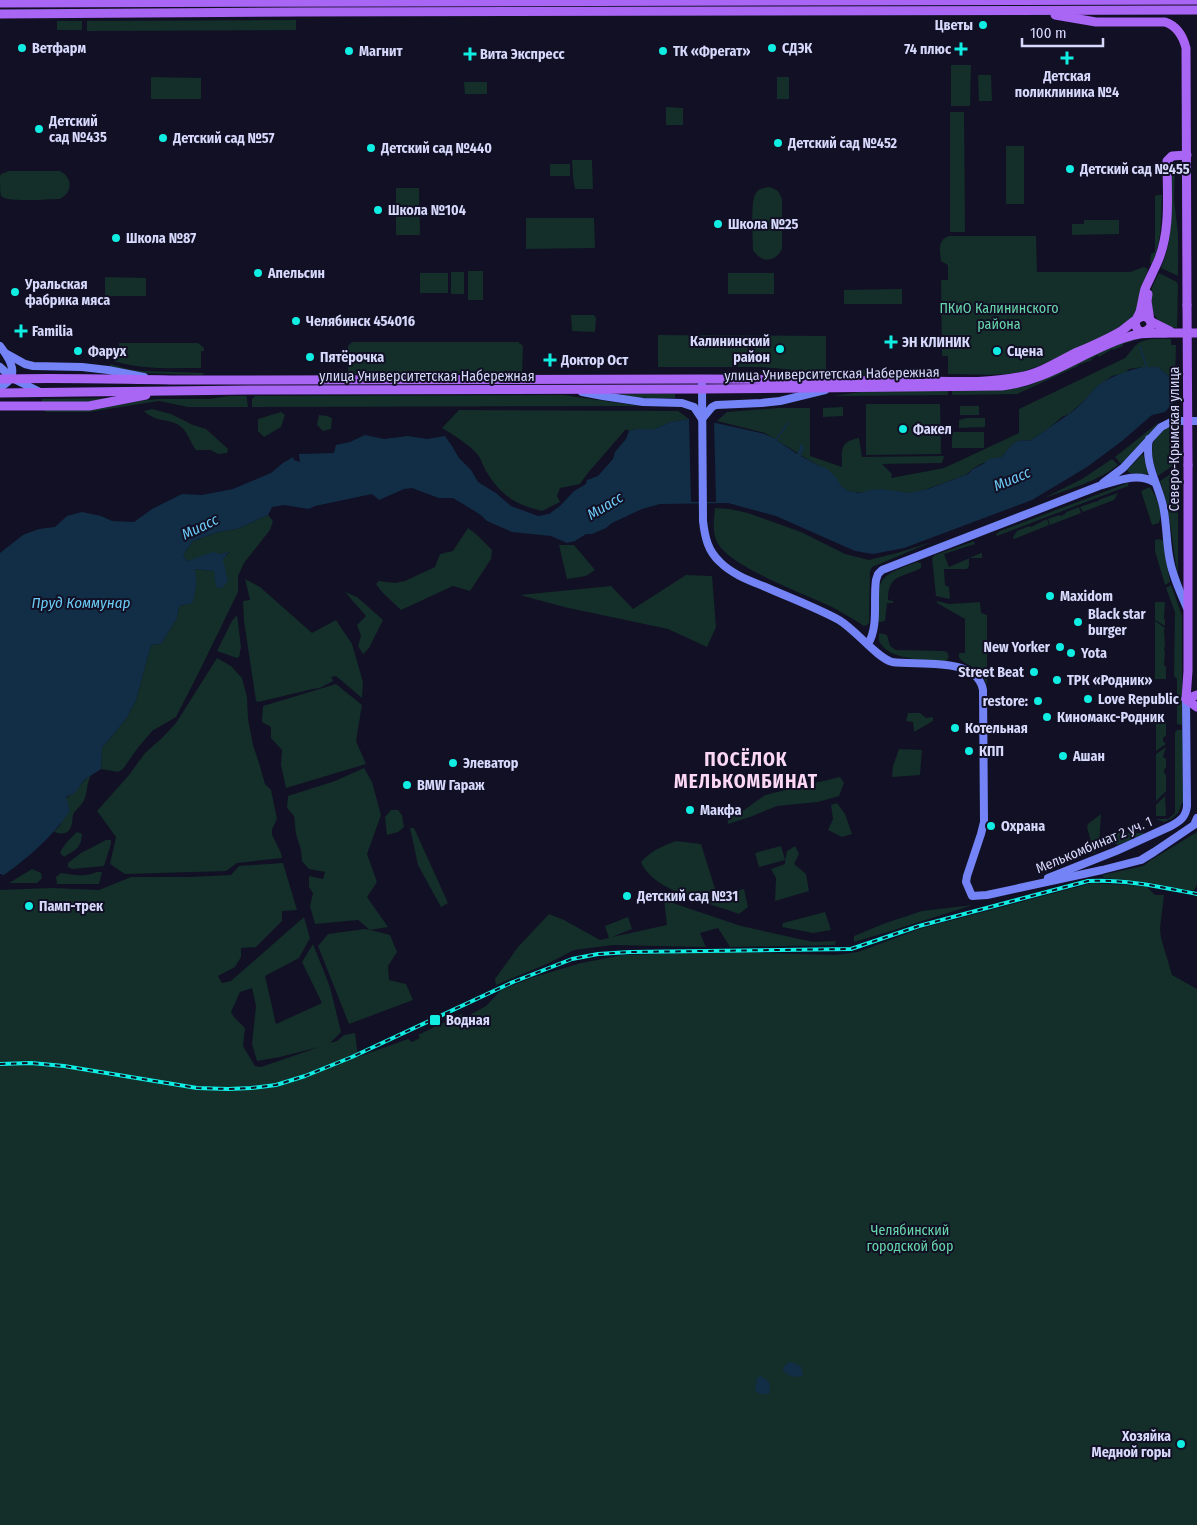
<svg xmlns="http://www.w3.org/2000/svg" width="1197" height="1525" viewBox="0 0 1197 1525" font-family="'Fira Sans Condensed',sans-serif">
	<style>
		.green { fill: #142e29; fill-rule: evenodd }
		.water { fill: #122e47 }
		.pier { fill: #111024 }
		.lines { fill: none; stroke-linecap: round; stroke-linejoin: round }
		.stream { stroke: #122e47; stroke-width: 2 }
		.secondary { stroke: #7484f6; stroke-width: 8 }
		.primary { stroke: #a965f4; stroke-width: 9 }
		.rail-casing { stroke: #10eee3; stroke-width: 4 }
		.rail { stroke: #111024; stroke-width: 2; stroke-dasharray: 5.5; stroke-linecap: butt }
		.primary-bridge { stroke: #a965f4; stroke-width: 9 }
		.poi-dot { fill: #10eee3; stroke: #111024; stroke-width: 2 }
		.labels { text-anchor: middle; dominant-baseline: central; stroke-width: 4; stroke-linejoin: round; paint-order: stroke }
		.poi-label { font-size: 14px; font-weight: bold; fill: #d6d8fc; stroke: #111024; text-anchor: start }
		.park-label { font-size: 14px; fill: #67d8ab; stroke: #111024 }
		.street-label { font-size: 14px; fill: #d6d8fc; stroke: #111024 }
		.water-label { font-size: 15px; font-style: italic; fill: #6ccaf5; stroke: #111024 }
		.district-label { font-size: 19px; font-weight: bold; letter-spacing: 1px; fill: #fcd8f5; stroke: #111024 }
	</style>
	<rect width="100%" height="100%" fill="#111024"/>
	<g class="green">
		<path d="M296,20V30L87,31V21Z"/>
		<rect x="57" y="21" width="25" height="9"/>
		<path d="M951,65H971L970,106H951Z"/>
		<path d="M978,75H991L992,101H979Z"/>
		<path d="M151,77L201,78V99H151Z"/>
		<rect x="777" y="77" width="12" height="22"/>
		<path d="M464,82H487V94H465Z"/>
		<path d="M666,107L683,108V125H666Z"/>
		<path d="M964,112L965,232H950V112Z"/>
		<rect x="1006" y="146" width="18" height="58"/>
		<path d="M572,160H592L593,189H575L573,178Z"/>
		<path d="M1175,162L1174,200L1178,233V276L1161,268C1175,236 1171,200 1171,165Z"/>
		<rect x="550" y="164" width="20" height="12"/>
		<path d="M9,171H60C73,178 73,192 60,199C49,199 7,203 1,196C0,192 0,181 0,176L1,174Z"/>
		<path d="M770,187L778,191L782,199V249C775,263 761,263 753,250C753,239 750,200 756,193C759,188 765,188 770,187Z"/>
		<path d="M396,188H419L420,235H396Z"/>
		<path d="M1157,195H1162C1161,222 1162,239 1152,265L1150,263L1151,254L1155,252V196Z"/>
		<path d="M594,218L595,248L526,249V218Z"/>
		<path d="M1084,220H1119V234L1072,235V224H1084Z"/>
		<path d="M949,236H1036L1037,272H1130L1144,267L1148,269C1145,278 1138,310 1134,316C1122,330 1036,370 1017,373C995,376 971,374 948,374V356H942L941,280H948V265L941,261C940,251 937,240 949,236Z"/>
		<rect x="468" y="271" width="15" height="29"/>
		<rect x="451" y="272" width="13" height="22"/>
		<rect x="420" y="273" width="28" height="20"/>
		<rect x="728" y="273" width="46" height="21"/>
		<path d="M1159,273L1177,282L1178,285L1177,328C1157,326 1148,311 1151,292C1152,286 1156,279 1159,273Z"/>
		<path d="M105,277L146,278V296H105Z"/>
		<path d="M902,289V304H844V290Z"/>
		<path d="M571,315H594L596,318L595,331L594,332L572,331Z"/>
		<path d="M658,335L826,336V370L828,371L825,376H822L764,372L795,370L761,367H658Z"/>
		<path d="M1148,336L1123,344V346L1113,350L1112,349L1099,357L1098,355L1091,359L1092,360L1078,365V366L1017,394L952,395V390L1010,389L1028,386L1045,379L1116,344Z"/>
		<path d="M1152,339H1171V345H1176L1175,379H1172L1158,367H1143L1129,369L1125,373L1112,376L1095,388L1088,397L1069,414L1062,417L1049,428L1030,441C1014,438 1012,445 1002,457C991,459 984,462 974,468C971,470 969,473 965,475C958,478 951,480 944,483C933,486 922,492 911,493C902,493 893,491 884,491C873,492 860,494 849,491C835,486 837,471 817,465L765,433L717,421L727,412L778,408H810V456L842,467C842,450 839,442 859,438L862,457L944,456L942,463L882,464L892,474L891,478L944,468L1019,433V409L1125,358C1129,354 1132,349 1136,345C1140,341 1147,340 1152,339Z"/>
		<path d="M352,342H518L523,346L522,373L348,374V346Z"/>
		<path d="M119,343H198L204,348V351H201V368C170,368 144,370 113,361L108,347H119Z"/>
		<path d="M110,364L128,369L142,371L204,373L202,375L144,373L110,367Z"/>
		<path d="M845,370H933L930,375L925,377L849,376L846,374Z"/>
		<path d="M948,390V395L833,396L867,391Z"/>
		<path d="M622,394H675V398H646L623,396Z"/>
		<path d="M563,395L640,406L252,407V399L255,396Z"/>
		<path d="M229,396H246L247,399L248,407H188L159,401L89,412H46L42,409L159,399H209Z"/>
		<path d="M112,398L87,402H42V399Z"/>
		<path d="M866,404H940L941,454L866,455Z"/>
		<rect x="960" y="406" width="19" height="9"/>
		<path d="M843,407V416L823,417V408Z"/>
		<path d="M152,409L171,414L193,425L206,429L228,449L227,453L218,454L211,450H196C189,441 188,430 177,424C166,419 153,421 144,411Z"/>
		<path d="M459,410L678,411L689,419L671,422L655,429H637L629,431L626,429L587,474L580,484L560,488L557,496L560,502L542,511C515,504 501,496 486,471C483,466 481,458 477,454C470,445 452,434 442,428Z"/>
		<path d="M281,412L285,415L281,427L264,437L258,431V419Z"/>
		<path d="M319,415L327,416L332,418L331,429L323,431L317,425Z"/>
		<path d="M967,418H985V427L959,428V420Z"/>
		<path d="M1158,423H1159L1121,464L1115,457Z"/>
		<path d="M1177,425L1178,462L1158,476C1149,454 1147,430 1177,425Z"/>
		<rect x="952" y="432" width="32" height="16"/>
		<path d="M1143,454L1148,474L1129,473L1127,470Z"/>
		<path d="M1112,459L1118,465C1097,482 1069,489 1044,498L1082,479Z"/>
		<path d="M1178,469V575C1171,542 1172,514 1160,481Z"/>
		<path d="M1128,483V486L997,536L996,534L1000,531Z"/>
		<path d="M1150,487C1156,496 1163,512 1159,523L1152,525L1141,491Z"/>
		<path d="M1118,493L1114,500L1083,512L1080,507L1094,502H1096L1101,499Z"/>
		<path d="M1079,507L1081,513L1050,525L1048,519L1059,515L1061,516L1065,514L1066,512Z"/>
		<path d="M715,508L730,509L748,513L801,532L845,554L869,560L897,553L932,542L872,567L870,571L869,623L867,625L864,626C853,619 842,612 830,606C805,594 728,566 717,542C712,532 714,519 715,508Z"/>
		<path d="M268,515L273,521L270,530L244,563L238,576V592L201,668L176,717L152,731L137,749L123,769L118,772L101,769L102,748L126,719L136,700L151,645L161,644L177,618L179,606L191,603C196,593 197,578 194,569L214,571L229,552L187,561L183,555L193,541L218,532L237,529Z"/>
		<path d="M1047,519L1049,525L1014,539L1013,537L1017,531L1029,526L1031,527Z"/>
		<path d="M468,528L476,534L492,550L491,559L470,591L453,586L401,610L382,592L376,584L379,581L395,583L405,581L435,567L440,554L453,551Z"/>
		<path d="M1160,539L1163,541L1170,582L1165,585L1155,551V540Z"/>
		<path d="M974,541L975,544L944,554L949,567L981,553H982V558H969V566L967,569H944L945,585L949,587L950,599L936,596L932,558L935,555Z"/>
		<path d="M559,545H574L595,570L586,576L567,579Z"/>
		<path d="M917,562L921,563V568C903,578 888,573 888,600L893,601V603H887L885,621L880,622L878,621C879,577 875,578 917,562Z"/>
		<path d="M686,575L712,576L716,627L707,647L668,629L564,607L520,595L611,586L633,609Z"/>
		<path d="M245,579L260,587L312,633L336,620L352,644L363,682L362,698L336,676L331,677L333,681L320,688L313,689L258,702L256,701L244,621L243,601L250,600Z"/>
		<path d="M1171,585L1182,616V725L1177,724V679L1174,676L1175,612L1166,588Z"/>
		<path d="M345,592L357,597L383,620L369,648L363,654L358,646L361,636L357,625L366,616Z"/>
		<path d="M937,601L949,604L980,602L981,613L987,615V685C979,664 972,671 959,658V653H965V619L937,603Z"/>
		<path d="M1155,602H1165L1164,618L1165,620V626L1155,620Z"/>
		<path d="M237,615L241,647L239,657L237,658L217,651L232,621Z"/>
		<path d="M1155,621L1165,628L1164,630L1165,644L1164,650L1165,652L1164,665L1166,667V679H1155Z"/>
		<path d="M879,633L887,635L890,646L896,650L943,651L947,652L949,657L946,661C930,661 890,660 881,644C878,641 879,637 879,633Z"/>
		<path d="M217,658L231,666L242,678L247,697L248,719L253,745L259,763L265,784L271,790L277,819L272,829V835L281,853L282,858L237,863L226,871L125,874L110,864L116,837L97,811L129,775L145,753L162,738L176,723Z"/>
		<path d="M336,684L362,705L356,741L366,764L286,788L281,765L282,750L271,738V727L262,722L263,706Z"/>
		<path d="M908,713H920L926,718L933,717V721L914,732L913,722L906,721Z"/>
		<path d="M1166,723V735L1163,738V741L1166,744L1156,751V724Z"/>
		<path d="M1177,730H1182L1183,801L1178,813L1171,819L1164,822L1156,819H1168L1175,813V733Z"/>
		<path d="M1166,747L1163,757L1166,759V767L1164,770V773L1166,775V791L1156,801V754Z"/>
		<path d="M899,749L922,750L920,775L892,777L893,766Z"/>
		<path d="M364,768L372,782L381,815L367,854L377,882L367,897L388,927L370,930L390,935L397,952L388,966L389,980L406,984L413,1000L349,1024L318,946L328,934L365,929L370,930L358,920L315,924L310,906L313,893L309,887V876L323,879L325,872L309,869L302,861L301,850L296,834L294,816L287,808L288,796L335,781Z"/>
		<path d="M91,775C86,784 88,794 83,802C80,807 75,810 73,815C72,818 73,821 72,823C70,834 63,835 54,832L61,824L66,798C79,791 80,782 91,775Z"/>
		<path d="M840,777L844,783L839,796L818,802L777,806L750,817L728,824L727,816L744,810L765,795Z"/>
		<path d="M1165,796L1166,816H1156V805Z"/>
		<path d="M837,803L845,814L852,834L842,837L828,830L833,819L831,805Z"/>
		<path d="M391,810H398L402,815L404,827L398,832L387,835L385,817Z"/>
		<path d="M1101,814L1099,846L1094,854L1087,827L1088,824Z"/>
		<path d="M410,828H414L448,903L441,907L418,865Z"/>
		<path d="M77,832L82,834C81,849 75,850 64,857L60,853L62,849L66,843Z"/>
		<path d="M1197,832V885L1194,890H1187L1146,882L1104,878L1102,875L1143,866L1151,860Z"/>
		<path d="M1117,833H1143L1144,834L1118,845L1114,843L1116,842Z"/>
		<path d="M106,840H111V844L104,866L72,869L68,867V863L81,853Z"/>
		<path d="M676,841L701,844L717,895L744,889L748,907L739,914C711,903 653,892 641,862C651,851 662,846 676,841Z"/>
		<path d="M781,846L785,860L787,851L795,846L799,854L794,864L806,874L809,891L775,901L776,878L771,869L785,864V860L759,867L755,853Z"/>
		<path d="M283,863L297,910L282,911V921L256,947L241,948V957L235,967L218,976L222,983L231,981L304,917L310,938L299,958L265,976L276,1024L322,1003L302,962L313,944L330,987L341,1032L330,1043L337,1041L344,1035L355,1033L358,1057L408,1039L412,1042L420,1038L418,1035L461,1014L466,1017L486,1006L501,990L531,978L581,963L623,955L728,952L835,955L858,952L919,929L1092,883L1146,886L1155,895H1164L1160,928L1161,938L1172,975L1197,989V1525H0V890L51,888L99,890L131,877H189L231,875L239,866ZM252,988L256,1006L252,1044L257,1061L280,1057L319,1047L261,1067L255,1066L243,1046L245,1028L234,1017L231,1012L240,992Z"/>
		<path d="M32,869L41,873L42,878L37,883H9Z"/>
		<path d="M97,872H102L99,884H57L56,877L61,873C74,875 86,877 97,872Z"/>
		<path d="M664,900L741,926L813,942L836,941L835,945L730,947L718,928L700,933L706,947L613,945L574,950L549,963L496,985L495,979L518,947L549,914L564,920L600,940L609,938L605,926L628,917L632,929L612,937L667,925Z"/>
		<path d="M973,905L891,931L854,942V936L883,924L922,911Z"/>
		<path d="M825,912L831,930L813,933L782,927L783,923Z"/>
	</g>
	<g class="water">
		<path d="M1143,367H1158L1172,379L1181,380L1197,397L1174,402L1165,412L1152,415L1122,441L1087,467L1032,500L904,548L873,554L855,551L776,516L728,503L660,504L642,509L612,523L606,528L592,534H586L575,541L567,543L551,536L512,532L487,521L481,515L453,498H439L412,488L404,489L379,500L372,494L315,506L309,509L284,505L272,507L268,515L237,529L218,532L193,541L183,555L187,561L213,552L221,554L229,551L223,560L228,581L222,588L216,587L214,571L195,569C197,579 196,594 192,603L179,606L177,618L161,644L151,645L136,700L126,719L102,748L101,769L84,780L75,793L66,797L70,811C52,837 29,857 4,875L0,874V553L23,535L39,529L55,527L67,516L82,512L101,516L112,521L134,522L152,509L182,494L202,495L233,489L271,473L283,463L293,457L294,460L300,462L299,454L334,453L336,445L350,442L365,435L384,439L408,436L427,439L445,436L452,446L459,458L471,470L478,482L496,493L511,506L538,516L549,514L560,506L574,491L586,484L587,480L598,476L613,459L615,452L626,439L629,431L637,429H655L671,422L689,419L716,423L765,434L775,439L797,454L800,448L799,445L802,444L804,448L801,456L817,465L826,468L835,476L842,487L849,491L859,493L870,490L881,489L910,493L928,489L968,474L973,469L983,464L989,459L1002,457C1012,445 1014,438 1030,441C1043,432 1056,423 1069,414C1079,407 1087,398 1094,389C1105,378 1129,370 1143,367Z"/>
		<path d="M790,1362L796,1364L801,1367L803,1375C797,1379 787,1376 783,1370L785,1365Z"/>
		<path d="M761,1376C769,1382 770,1380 770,1392L768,1394C763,1394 758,1395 755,1390L757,1378Z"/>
	</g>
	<g class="pier">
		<path d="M1197,375V399L1177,404V377Z"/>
		<path d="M689,419L714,420L716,502H691Z"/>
	</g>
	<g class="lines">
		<g class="stream">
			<path d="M1140,347L1147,368"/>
			<path d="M775,441L788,423"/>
		</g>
		<g class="secondary">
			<path d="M0,346C11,360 21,377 0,387"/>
			<path d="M7,354L25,364L33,366L82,367L108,370L144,377"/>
			<path d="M0,367L12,378L40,392"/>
			<path d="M702,385L703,521C705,538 708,551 720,562C732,574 748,580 763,586C788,597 815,607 839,620C856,630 877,658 892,662C918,666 977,656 983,690L984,822L981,834L967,876L966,882L972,896L987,895L1102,870L1141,860L1154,852L1194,825L1197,818"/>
			<path d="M582,392L603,396L643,402L682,403L694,407L702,419"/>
			<path d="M702,419L712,407L716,405L761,403L780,401L825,390"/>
			<path d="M1149,439C1144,464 1158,483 1163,506C1167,524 1166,543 1170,561C1173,577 1180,592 1187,608"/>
			<path d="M1103,483L1123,468L1161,427L1171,422L1177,421H1197"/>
			<path d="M868,644C879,626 873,601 876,580L878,574L882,570L1099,486C1117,481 1137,472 1154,482"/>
			<path d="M1048,878L1116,851L1171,826C1180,821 1186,817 1187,806L1186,699"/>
		</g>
		<g class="primary">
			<path d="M0,3L1196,0"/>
			<path d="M0,14L299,12L1197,10"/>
			<path d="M1055,15L1096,22H1165C1177,26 1183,36 1186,48L1187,305"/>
			<path d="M1148,294L1147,301L1150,321L1170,331"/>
			<path d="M0,379C67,377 135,380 203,380C369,380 536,379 703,379C773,379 842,381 912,381C947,381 984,384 1019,377C1038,374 1056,363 1073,354C1089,347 1106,340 1121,331C1128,327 1139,314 1146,317C1156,321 1151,331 1141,332C1138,330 1137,330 1136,326C1134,322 1138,316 1140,312C1142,304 1143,296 1145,289C1149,280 1154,270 1158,261C1171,230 1167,194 1167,161L1172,156L1187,155"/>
			<path d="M0,393L249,390L702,389L1002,386C1047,381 1082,352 1124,338C1143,331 1151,334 1170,333C1179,333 1188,333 1197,333"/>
			<path d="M0,406H89L146,395"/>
			<path d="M1186,699L1188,671V465"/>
			<path d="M1186,699L1197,707"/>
			<path d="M1186,699L1197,695"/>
		</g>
		<defs>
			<path id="rail" d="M0,1064L31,1063L64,1066L197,1088L228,1089L251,1088L276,1085L305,1076L352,1057L513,982L572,959L598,954L630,952L851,949L919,926L1088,881C1125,879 1161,887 1197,894"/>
		</defs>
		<use href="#rail" class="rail-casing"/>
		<use href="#rail" class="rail"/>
		<path class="primary-bridge" d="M1187,305L1188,465"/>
	</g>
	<g class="poi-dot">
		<circle cx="983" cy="25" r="5"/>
		<circle cx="22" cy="48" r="5"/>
		<circle cx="772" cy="48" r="5"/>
		<path d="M958.5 41.5h5v5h5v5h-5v5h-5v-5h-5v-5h5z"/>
		<circle cx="349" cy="51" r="5"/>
		<circle cx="663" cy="51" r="5"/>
		<path d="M467.5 46.5h5v5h5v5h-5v5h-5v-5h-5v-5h5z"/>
		<path d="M1064.5 50.5h5v5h5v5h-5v5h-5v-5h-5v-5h5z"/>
		<circle cx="39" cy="129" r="5"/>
		<circle cx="163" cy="138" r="5"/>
		<circle cx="778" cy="143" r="5"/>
		<circle cx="371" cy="148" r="5"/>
		<circle cx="1070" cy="169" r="5"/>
		<circle cx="378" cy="210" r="5"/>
		<circle cx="718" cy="224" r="5"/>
		<circle cx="116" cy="238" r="5"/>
		<circle cx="258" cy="273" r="5"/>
		<circle cx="15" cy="292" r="5"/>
		<circle cx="296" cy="321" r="5"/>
		<path d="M18.5 323.5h5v5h5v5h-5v5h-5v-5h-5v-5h5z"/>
		<path d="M888.5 334.5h5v5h5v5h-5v5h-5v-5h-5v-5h5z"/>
		<circle cx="780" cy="349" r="5"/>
		<circle cx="78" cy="351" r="5"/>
		<circle cx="997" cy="351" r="5"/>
		<circle cx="310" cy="357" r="5"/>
		<path d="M547.5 352.5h5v5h5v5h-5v5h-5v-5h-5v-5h5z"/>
		<circle cx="903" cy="429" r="5"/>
		<circle cx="1050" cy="596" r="5"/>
		<circle cx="1078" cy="622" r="5"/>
		<circle cx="1060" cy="647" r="5"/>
		<circle cx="1071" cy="653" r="5"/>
		<circle cx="1034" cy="672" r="5"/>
		<circle cx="1057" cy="680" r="5"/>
		<circle cx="1088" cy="699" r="5"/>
		<circle cx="1038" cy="701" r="5"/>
		<circle cx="1047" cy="717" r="5"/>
		<circle cx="955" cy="728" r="5"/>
		<circle cx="969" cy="751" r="5"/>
		<circle cx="1063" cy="756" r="5"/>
		<circle cx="453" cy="763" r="5"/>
		<circle cx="407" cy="785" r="5"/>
		<circle cx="690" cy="810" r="5"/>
		<circle cx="991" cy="826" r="5"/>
		<circle cx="627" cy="896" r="5"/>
		<circle cx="29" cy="906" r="5"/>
		<rect x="429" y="1014" width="12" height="12" rx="2.5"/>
		<circle cx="1181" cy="1444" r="5"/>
	</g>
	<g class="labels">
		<g class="poi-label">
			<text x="973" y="25" text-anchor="end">Цветы</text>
			<text x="32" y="48">Ветфарм</text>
			<text x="782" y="48">СДЭК</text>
			<text x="951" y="49" text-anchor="end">74 плюс</text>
			<text x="359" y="51">Магнит</text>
			<text x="673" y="51">ТК «Фрегат»</text>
			<text x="480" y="54">Вита Экспресс</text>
			<text x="1067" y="76" text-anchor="middle">Детская<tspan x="1067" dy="16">поликлиника №4</tspan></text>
			<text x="49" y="121">Детский<tspan x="49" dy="16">сад №435</tspan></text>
			<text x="173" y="138">Детский сад №57</text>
			<text x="788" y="143">Детский сад №452</text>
			<text x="381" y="148">Детский сад №440</text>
			<text x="1080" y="169">Детский сад №455</text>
			<text x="388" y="210">Школа №104</text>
			<text x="728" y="224">Школа №25</text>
			<text x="126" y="238">Школа №87</text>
			<text x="268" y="273">Апельсин</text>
			<text x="25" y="284">Уральская<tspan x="25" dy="16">фабрика мяса</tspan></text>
			<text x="306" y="321">Челябинск 454016</text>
			<text x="32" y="331">Familia</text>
			<text x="770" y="341" text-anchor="end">Калининский<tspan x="770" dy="16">район</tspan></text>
			<text x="902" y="342">ЭН КЛИНИК</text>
			<text x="88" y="351">Фарух</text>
			<text x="1007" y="351">Сцена</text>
			<text x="320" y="357">Пятёрочка</text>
			<text x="561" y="360">Доктор Ост</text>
			<text x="913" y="429">Факел</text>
			<text x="1060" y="596">Maxidom</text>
			<text x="1088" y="614">Black star<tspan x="1088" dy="16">burger</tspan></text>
			<text x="1050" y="647" text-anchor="end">New Yorker</text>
			<text x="1081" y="653">Yota</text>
			<text x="1024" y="672" text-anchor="end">Street Beat</text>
			<text x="1067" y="680">ТРК «Родник»</text>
			<text x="1098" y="699">Love Republic</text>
			<text x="1028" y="701" text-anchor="end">restore:</text>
			<text x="1057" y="717">Киномакс-Родник</text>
			<text x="965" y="728">Котельная</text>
			<text x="979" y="751">КПП</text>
			<text x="1073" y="756">Ашан</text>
			<text x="463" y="763">Элеватор</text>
			<text x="417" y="785">BMW Гараж</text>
			<text x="700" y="810">Макфа</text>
			<text x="1001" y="826">Охрана</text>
			<text x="637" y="896">Детский сад №31</text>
			<text x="39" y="906">Памп-трек</text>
			<text x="446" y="1020">Водная</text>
			<text x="1171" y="1436" text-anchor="end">Хозяйка<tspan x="1171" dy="16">Медной горы</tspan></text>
		</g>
		<g class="park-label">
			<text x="999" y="308">ПКиО Калининского<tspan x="999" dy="16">района</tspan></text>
			<text x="910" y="1230">Челябинский<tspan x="910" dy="16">городской бор</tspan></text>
		</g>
		<g class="street-label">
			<text transform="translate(832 374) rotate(-1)">улица Университетская Набережная</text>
			<text x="427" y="376">улица Университетская Набережная</text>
			<text transform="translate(1174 439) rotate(-90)">Северо-Крымская улица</text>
			<text transform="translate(1094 845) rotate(-23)">Мелькомбинат 2 уч. 1</text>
		</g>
		<g class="water-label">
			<text transform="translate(1012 479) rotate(-23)">Миасс</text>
			<text transform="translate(605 506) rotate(-31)">Миасс</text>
			<text transform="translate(200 527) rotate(-26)">Миасс</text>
			<text x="81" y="603">Пруд Коммунар</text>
		</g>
		<g class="district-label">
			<text x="746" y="759">ПОСЁЛОК<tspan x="746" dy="22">МЕЛЬКОМБИНАТ</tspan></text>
		</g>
	</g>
	<path d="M1022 38v8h81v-8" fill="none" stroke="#d6d8fc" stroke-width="2.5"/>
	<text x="1030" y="38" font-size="15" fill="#d6d8fc" stroke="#111024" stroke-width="4" paint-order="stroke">100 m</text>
</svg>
